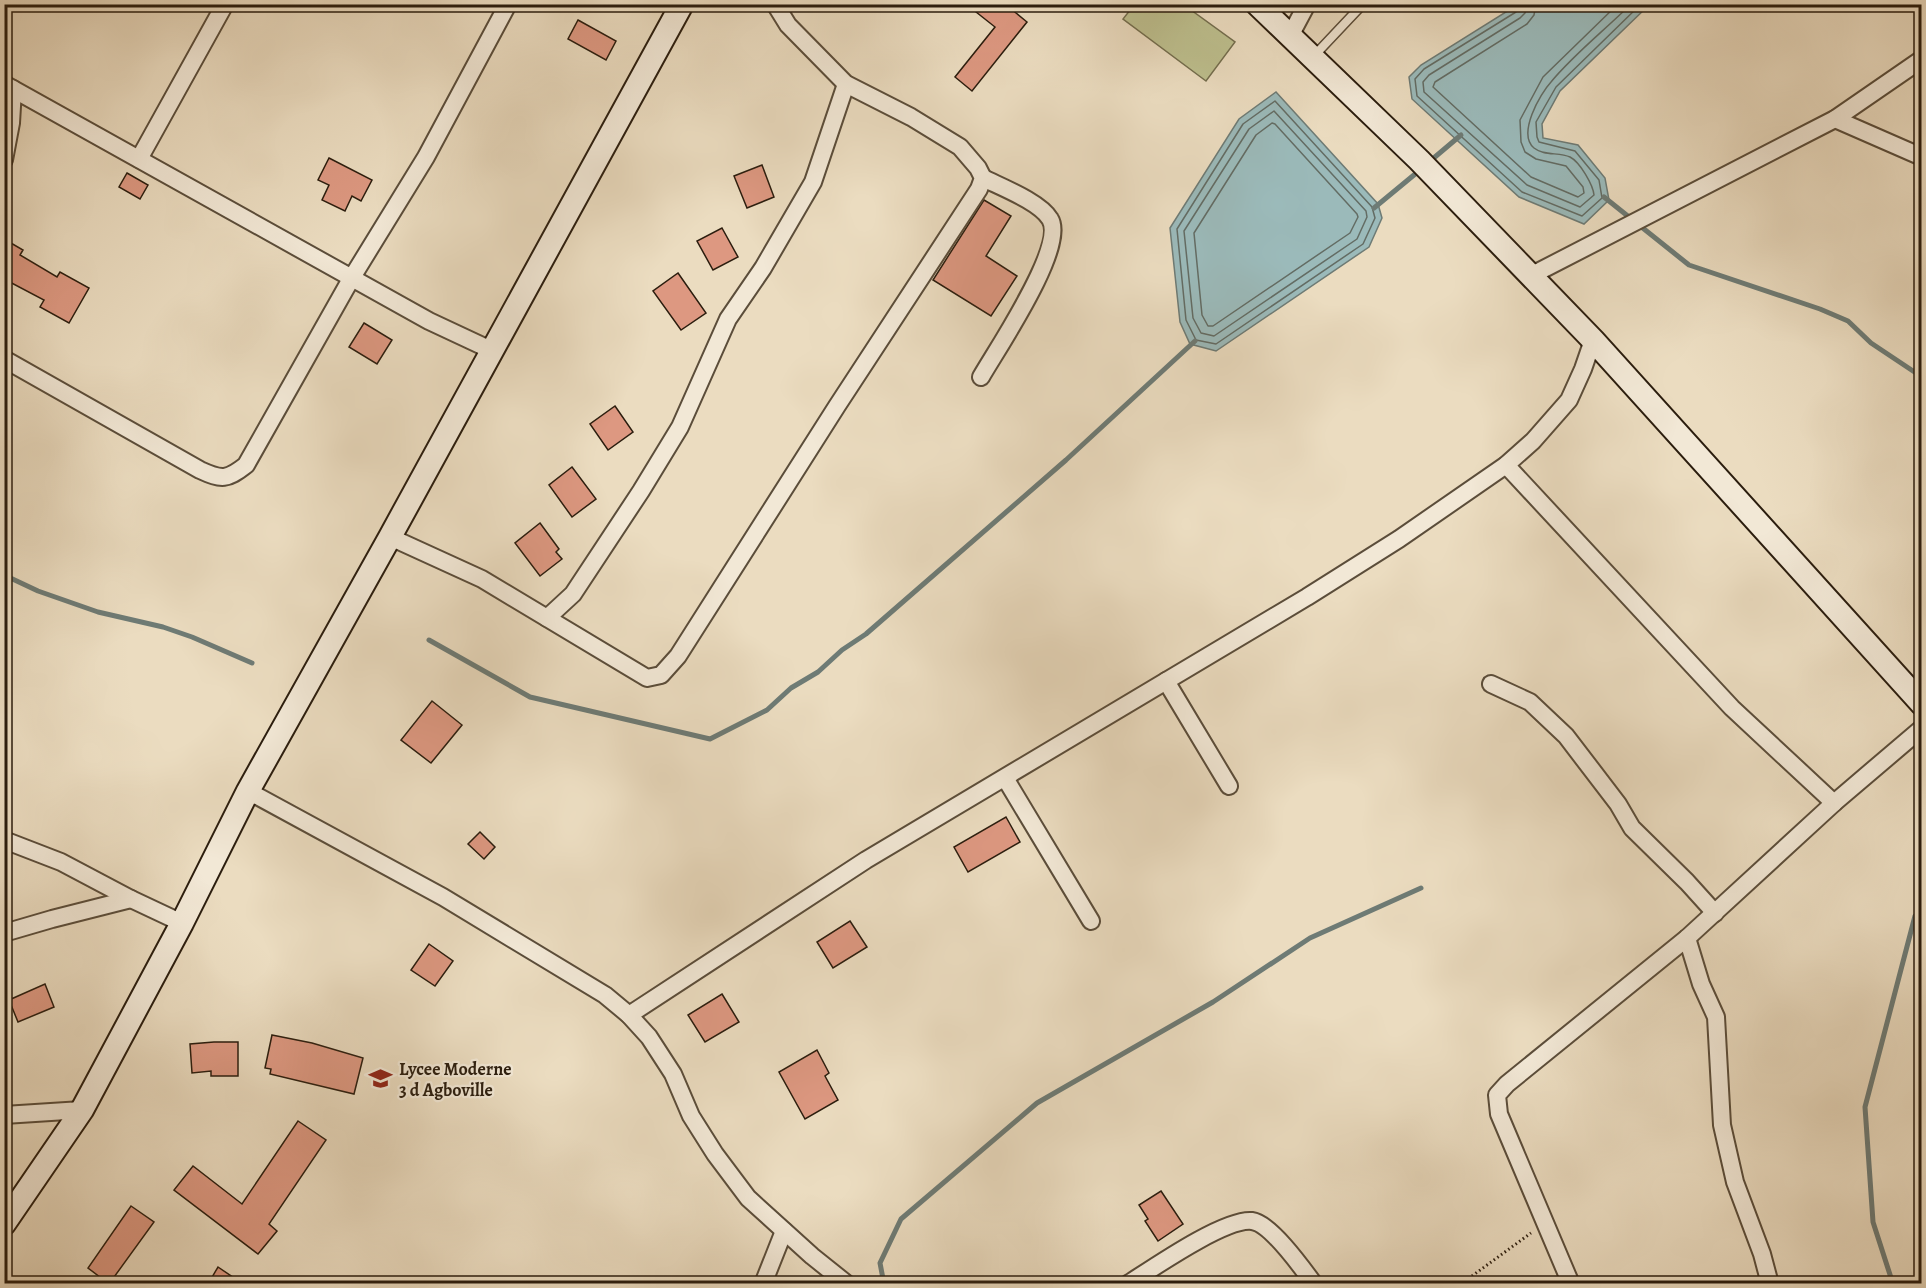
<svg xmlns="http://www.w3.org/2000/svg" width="1926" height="1288" viewBox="0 0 1926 1288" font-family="Alegreya,serif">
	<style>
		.green { fill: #bdbf8e; stroke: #746e4e; stroke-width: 1.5 }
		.water { fill: #9bbaba; stroke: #6e7b75; stroke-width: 1.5 }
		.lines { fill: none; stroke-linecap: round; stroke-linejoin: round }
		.shore { stroke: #636c64; stroke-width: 1.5 }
		.stream { stroke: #6e7b75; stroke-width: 5 }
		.building { fill: #dd9881; stroke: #2b1d0e; stroke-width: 1.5 }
		.lane-casing { stroke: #5b4d3a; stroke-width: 11 }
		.street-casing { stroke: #5b4d3a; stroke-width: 20 }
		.secondary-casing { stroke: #2b1d0e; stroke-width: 26 }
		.path { stroke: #2b1d0e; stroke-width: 3; stroke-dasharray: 1.5 3; stroke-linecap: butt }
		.lane { stroke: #f2e8d6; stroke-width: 8 }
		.street { stroke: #f2e8d6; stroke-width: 16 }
		.secondary { stroke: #f2e8d6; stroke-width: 22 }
		.labels { text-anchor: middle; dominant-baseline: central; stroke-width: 4.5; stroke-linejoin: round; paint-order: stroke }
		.poi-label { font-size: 18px; font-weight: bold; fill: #2b1d0e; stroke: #f2e8d6; text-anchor: start }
	</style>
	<rect width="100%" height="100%" fill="#ebdcc0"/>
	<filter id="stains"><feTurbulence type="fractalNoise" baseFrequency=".00333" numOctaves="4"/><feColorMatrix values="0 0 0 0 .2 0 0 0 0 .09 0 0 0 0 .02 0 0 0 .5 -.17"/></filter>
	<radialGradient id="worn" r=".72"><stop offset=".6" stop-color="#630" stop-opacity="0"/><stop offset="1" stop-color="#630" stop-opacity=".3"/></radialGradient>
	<path class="green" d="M1134,5H1184L1235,42L1206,81L1123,19Z"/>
	<g class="water">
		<path d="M1517,5H1649L1560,91L1542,124L1543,138L1578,145L1605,178L1609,200L1584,224L1519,197L1412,99L1409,77L1421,65Z"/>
		<path d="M1276,92L1378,204L1382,218L1369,247L1216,351L1190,344L1180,322L1170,228L1239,119Z"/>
	</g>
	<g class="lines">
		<g class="shore">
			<path d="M1519,4L1516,12L1424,69L1415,79L1417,96L1522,192L1582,216L1602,198L1599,180L1575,151L1539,142L1537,137L1536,122L1556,87L1641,4"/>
			<path d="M1527,4L1525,13L1520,18L1429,75L1423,82L1424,92L1527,185L1580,207L1594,195C1593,185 1580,162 1570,157C1559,152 1544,156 1534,148C1517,134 1540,94 1551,82C1573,55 1606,29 1631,4"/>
			<path d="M1536,4L1534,15L1527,24L1435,82L1433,87L1531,177L1578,197L1584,193L1583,187L1566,166L1536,159L1525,152L1521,142L1520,120L1543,77L1618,4"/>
			<path d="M1275,101L1372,207L1375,218L1363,244L1216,344L1196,340L1186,320L1177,229L1243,124Z"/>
			<path d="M1274,111L1366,211L1367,217L1357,239L1214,336L1201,333L1193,318L1184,231L1249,129Z"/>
			<path d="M1272,123L1275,124L1357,214L1358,217L1350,233L1213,326H1208L1202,315L1194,233L1256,135Z"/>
		</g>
		<g class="stream">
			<path d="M1429,162L1461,135"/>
			<path d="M1604,197L1689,265L1820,309L1848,321L1871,343L1922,377"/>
			<path d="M1374,208L1420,170"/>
			<path d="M4,575L38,591L98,612L163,627L192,637L252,663"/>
			<path d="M429,640L530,697L710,739L767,710L791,688L818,672L842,650L866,634L1066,460L1195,341"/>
			<path d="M884,1284L880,1263L901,1219L1037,1103L1213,1002L1310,938L1421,888"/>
			<path d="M1893,1284L1873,1222L1865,1107L1915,916"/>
		</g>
	</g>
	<g class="building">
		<path d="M966,4H1005L1027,22L972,91L955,77L995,27Z"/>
		<path d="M578,20L616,41L606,60L568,39Z"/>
		<path d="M329,158L372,180L361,201L352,196L345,211L322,200L329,185L318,180Z"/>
		<path d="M762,165L774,197L747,208L734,176Z"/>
		<path d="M127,173L148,185L140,199L119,187Z"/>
		<path d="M984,200L1011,216L986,256L1017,276L991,316L933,280Z"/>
		<path d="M722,228L738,257L713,270L697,241Z"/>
		<path d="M4,239L23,250L20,255L57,277L60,272L89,288L69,323L40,307L44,300L4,279Z"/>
		<path d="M678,273L706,313L681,330L653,291Z"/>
		<path d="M364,323L392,340L377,364L349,347Z"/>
		<path d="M615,406L633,432L608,450L590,424Z"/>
		<path d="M572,467L596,499L572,517L549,485Z"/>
		<path d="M540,523L559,549L556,552L562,559L540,576L515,543Z"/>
		<path d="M432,701L462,725L431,763L401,740Z"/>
		<path d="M1006,817L1020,842L968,872L954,847Z"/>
		<path d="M480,832L495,847L484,859L468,844Z"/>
		<path d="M850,921L867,947L833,968L817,942Z"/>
		<path d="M429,944L453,961L435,986L411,970Z"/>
		<path d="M45,984L54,1007L18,1022L9,1000Z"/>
		<path d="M722,994L739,1022L705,1042L688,1015Z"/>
		<path d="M272,1035L312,1043L363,1058L354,1094L270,1074L271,1069L265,1068Z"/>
		<path d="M214,1042H238V1076H211V1071L192,1073L190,1044Z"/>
		<path d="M817,1050L829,1073L825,1076L838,1100L805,1119L779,1072Z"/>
		<path d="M298,1121L326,1140L269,1224L277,1231L258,1254L174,1190L193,1166L242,1204Z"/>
		<path d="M1161,1191L1183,1224L1158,1241L1145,1221L1148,1219L1139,1205Z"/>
		<path d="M131,1206L154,1222L109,1284L88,1268Z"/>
		<path d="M218,1267L243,1284H208Z"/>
	</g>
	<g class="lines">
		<defs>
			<path id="lane" d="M1313,57L1363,4"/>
			<g id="street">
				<path d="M1290,36L1307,4"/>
				<path d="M4,84L429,321L491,350"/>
				<path d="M1835,119L1922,157"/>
				<path d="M139,159L225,4"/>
				<path d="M4,160L11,123L13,89"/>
				<path d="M1532,275L1835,119L1922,59"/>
				<path d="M4,359L200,470C222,480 227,480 246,465L351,279L426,157L508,4"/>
				<path d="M981,377C997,349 1067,246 1050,219C1040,202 1001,187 983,178"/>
				<path d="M1506,465L1732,708L1834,803"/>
				<path d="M390,537L482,579L647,678L661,675L678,656L837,406L979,189L983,178L978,168L960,147L911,117L846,84L788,25L775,4"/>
				<path d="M547,618L573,594L641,491L680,427L728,319L763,268L813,182L846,84"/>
				<path d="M1166,681L1229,786"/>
				<path d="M1491,684L1530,702L1566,736L1618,804L1632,828L1687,882L1715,913"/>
				<path d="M1005,778L1091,921"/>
				<path d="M248,791L443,897L605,995L629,1015L649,1037L673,1074L691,1116L715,1154L748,1198L812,1256L847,1284"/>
				<path d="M4,840L61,862L131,899L182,923"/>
				<path d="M4,933L52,919L131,899"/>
				<path d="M1687,938L1701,984L1716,1017L1722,1125L1735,1182L1762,1254L1770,1284"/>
				<path d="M629,1015L866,860L1307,597L1399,539L1506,465L1533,441L1569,400L1583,369L1593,340"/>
				<path d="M4,1115L82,1110"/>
				<path d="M763,1284L784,1231"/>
				<path d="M1128,1284C1153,1268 1225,1218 1252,1221C1270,1223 1303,1269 1314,1284"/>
				<path d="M1571,1284L1499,1114L1497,1095L1507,1084L1687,938L1834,803L1922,728"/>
			</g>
			<g id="secondary">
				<path d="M1257,4L1419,160L1593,340L1922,704"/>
				<path d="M4,1224L82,1110L182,923L248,791L390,537L682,4"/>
			</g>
		</defs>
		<use href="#lane" class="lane-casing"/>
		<use href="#street" class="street-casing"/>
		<use href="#secondary" class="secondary-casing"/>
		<path class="path" d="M1461,1284L1531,1233"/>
		<use href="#lane" class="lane"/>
		<use href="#street" class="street"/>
		<use href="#secondary" class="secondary"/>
	</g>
	<defs>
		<symbol id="school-bare" viewBox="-9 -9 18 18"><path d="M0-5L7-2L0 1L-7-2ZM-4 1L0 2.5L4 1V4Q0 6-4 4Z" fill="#8f2418" stroke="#f2e8d6" stroke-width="2.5" paint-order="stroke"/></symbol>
	</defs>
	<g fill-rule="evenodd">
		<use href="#school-bare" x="364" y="1062" width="33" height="33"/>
	</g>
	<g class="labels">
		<g class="poi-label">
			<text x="399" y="1069">Lycee Moderne<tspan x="399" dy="21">3 d Agboville</tspan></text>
		</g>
	</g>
	<rect width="1926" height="1288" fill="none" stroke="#ebdcc0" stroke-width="24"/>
	<rect x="6" y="6" width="1914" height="1276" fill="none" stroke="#2b1d0e" stroke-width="3"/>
	<rect x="12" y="12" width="1902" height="1264" fill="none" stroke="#2b1d0e" stroke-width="1.5"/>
	<rect width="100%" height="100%" filter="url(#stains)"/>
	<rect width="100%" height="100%" fill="url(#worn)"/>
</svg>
